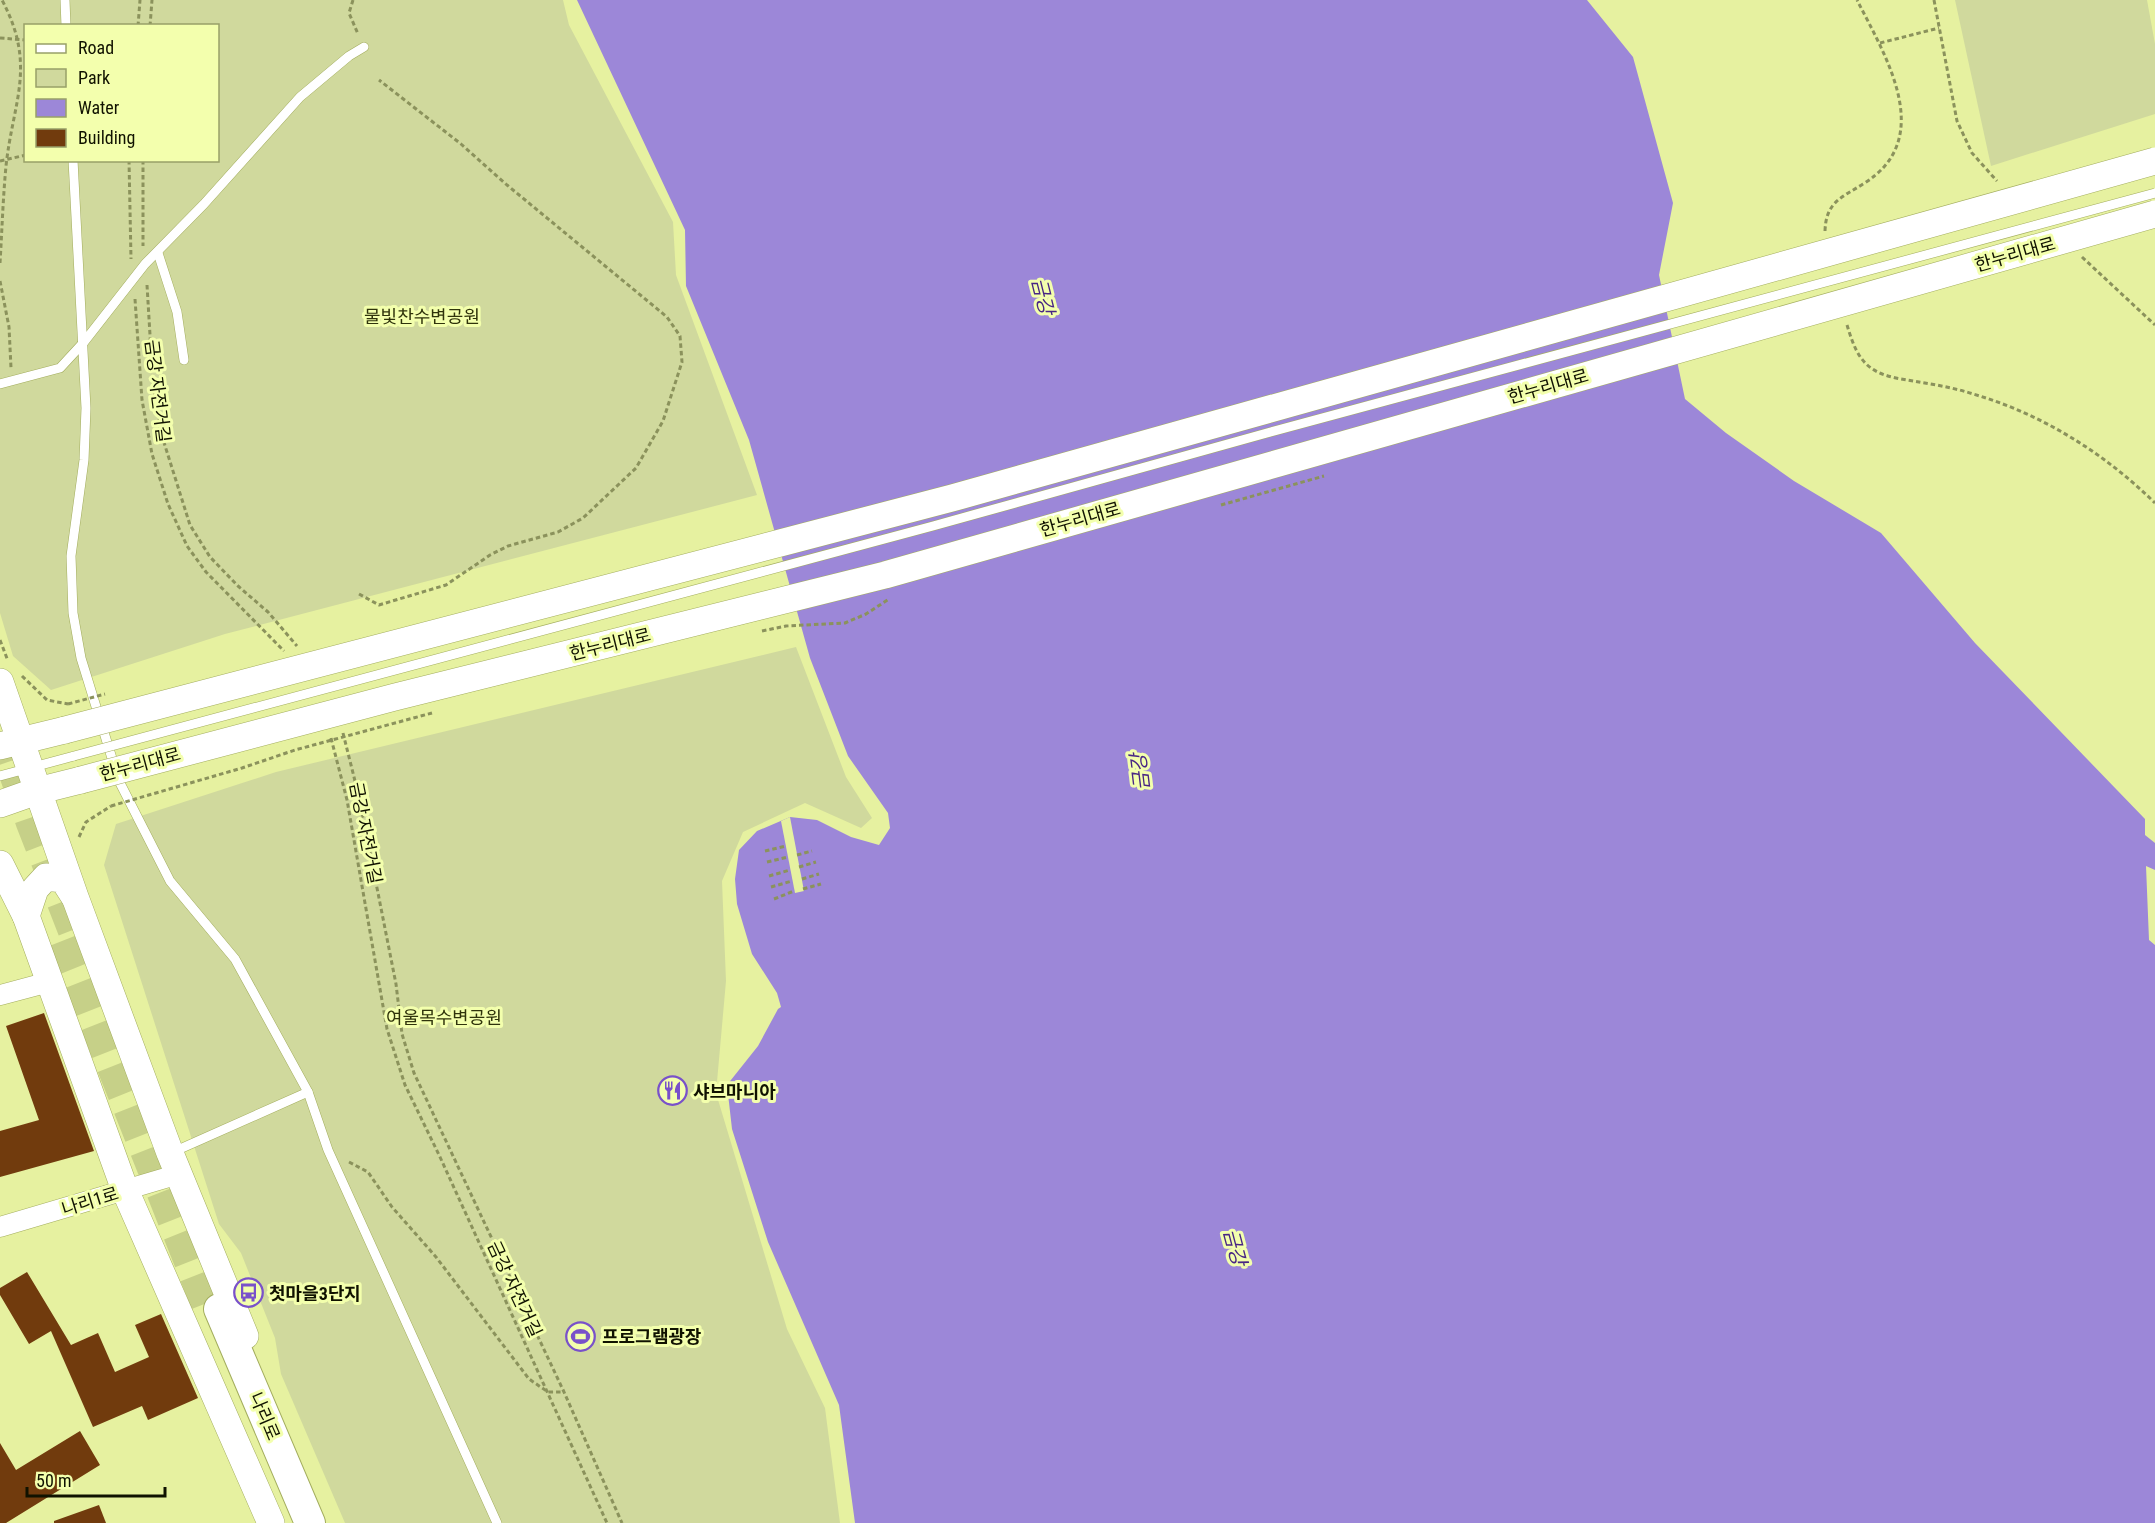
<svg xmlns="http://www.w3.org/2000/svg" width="2155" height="1523" viewBox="0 0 2155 1523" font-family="'Roboto Condensed','Noto Sans KR',sans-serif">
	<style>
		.green { fill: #d0d99d; fill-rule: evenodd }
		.water { fill: #9c87d8 }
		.pier { fill: #e6f1a0 }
		.building { fill: #713b0d }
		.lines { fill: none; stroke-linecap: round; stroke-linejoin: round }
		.primary-tunnel { stroke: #c6d088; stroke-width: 30; stroke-dasharray: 30 15; stroke-linecap: butt }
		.lane-casing { stroke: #a3ad5e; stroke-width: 10 }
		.street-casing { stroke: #a3ad5e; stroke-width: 21 }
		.secondary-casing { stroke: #a3ad5e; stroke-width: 28 }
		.primary-casing { stroke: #a3ad5e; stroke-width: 32 }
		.path { stroke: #8b925c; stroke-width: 3; stroke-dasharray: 4.5 3; stroke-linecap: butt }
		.lane { stroke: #fff; stroke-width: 9 }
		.street { stroke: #fff; stroke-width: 20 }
		.secondary { stroke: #fff; stroke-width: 27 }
		.primary { stroke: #fff; stroke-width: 30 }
		.lane-bridge-casing { stroke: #a3ad5e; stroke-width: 10; stroke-linecap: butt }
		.secondary-bridge-casing { stroke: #a3ad5e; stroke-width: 28; stroke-linecap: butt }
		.path-bridge { stroke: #8b925c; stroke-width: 3; stroke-dasharray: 4.5 3; stroke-linecap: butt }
		.lane-bridge { stroke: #fff; stroke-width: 9 }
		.secondary-bridge { stroke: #fff; stroke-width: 27 }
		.labels { text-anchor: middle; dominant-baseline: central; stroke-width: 6; stroke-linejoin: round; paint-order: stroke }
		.street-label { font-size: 18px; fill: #101200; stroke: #f3ffad }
		.park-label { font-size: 18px; fill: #2f330b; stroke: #f3ffad }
		.poi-label { font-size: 18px; font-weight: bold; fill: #101200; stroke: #f3ffad; text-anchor: start }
		.water-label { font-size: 20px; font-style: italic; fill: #482684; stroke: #f3ffad }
	</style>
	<rect width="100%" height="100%" fill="#e6f1a0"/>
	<g class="green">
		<path d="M0,0H563L569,25L673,222L676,275L757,495L225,634L51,690L13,656L0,613ZM26,26H218V160H26Z"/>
		<path d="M1955,0H2147L2155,44V114L1991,166Z"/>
		<path d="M796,647L846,777L872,818L861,828L805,803L743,832L722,881L726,981L716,1093L787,1329L825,1408L840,1523H345L281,1374L275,1338L241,1253L219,1224L104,865L116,824L276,772Z"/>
	</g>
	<path class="water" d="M577,0H1587L1633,57L1673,203L1659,275L1685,399L1726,433L1794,481L1881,533L1975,643L2145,819V835L2155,843V870L2146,866L2149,940L2155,945V1523H855L839,1405L768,1242L732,1129L727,1085L758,1046L778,1009L781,1007L777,993L752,954L737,904L735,879L739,850L757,831L790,817L817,820L851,837L879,845L890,828L888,813L848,756L810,658L749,440L686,286L685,230Z"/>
	<path class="pier" d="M790,817L804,891L795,893L781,821Z"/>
	<g class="building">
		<path d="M44,1013L94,1151L0,1177V1131L39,1120L6,1026Z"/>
		<path d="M27,1272L71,1345L98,1333L115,1372L149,1357L135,1325L161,1314L198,1398L148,1420L142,1406L93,1427L51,1331L29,1344L0,1295V1288Z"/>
		<path d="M80,1431L100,1465L6,1523H0V1443L16,1470Z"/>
		<path d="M99,1505L106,1523H54V1521Z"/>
	</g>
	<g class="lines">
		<g class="primary-tunnel">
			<path d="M0,733L31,823L84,959"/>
			<path d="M62,941L209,1312"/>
		</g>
		<defs>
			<g id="lane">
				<path d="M65,0L66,26"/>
				<path d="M73,160L86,408L84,460L71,556L73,613L81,658L119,781L170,881L235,959L308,1092L328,1150L497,1523"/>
				<path d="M158,253L177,312L184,360"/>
				<path d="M0,384L60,368L84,342L145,264L204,204L300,97L349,56L364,47"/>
				<path d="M0,776L74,756"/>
				<path d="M173,1152L308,1092"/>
			</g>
			<g id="street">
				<path d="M0,995L49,982"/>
				<path d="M0,1227L179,1174"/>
			</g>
			<g id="secondary">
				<path d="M0,682L75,897L170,1153L245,1336"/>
				<path d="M0,746L65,730"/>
				<path d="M0,804L37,791L81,780"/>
				<path d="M0,864L26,916L125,1190L271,1523"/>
				<path d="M26,916L35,889L46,877L63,879L74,896"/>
			</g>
			<path id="primary" d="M219,1309L310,1523"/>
		</defs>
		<use href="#lane" class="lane-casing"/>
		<use href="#street" class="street-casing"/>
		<use href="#secondary" class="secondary-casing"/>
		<use href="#primary" class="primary-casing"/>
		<g class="path">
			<path d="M353,0L349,13L358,34"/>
			<path d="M1934,0L1957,121L1972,153L1997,181"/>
			<path d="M138,26L140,0"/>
			<path d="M150,26L152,0"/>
			<path d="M0,38L26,40"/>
			<path d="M1880,43L1939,28"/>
			<path d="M129,160L131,259"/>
			<path d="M143,160V246"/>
			<path d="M0,161L26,155"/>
			<path d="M1825,231C1826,202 1841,198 1863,184C1937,139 1886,57 1857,0"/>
			<path d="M2082,257L2155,325"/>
			<path d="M0,263C2,230 3,198 6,166C13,101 37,66 2,0"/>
			<path d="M0,281L9,327L11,368"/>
			<path d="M147,285L153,385L161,433L190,525L210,557L238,586L268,612L297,646"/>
			<path d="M135,299L142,400L152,454L168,504L187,546L206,572L284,651"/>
			<path d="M1847,325C1852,341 1857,358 1871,368C1885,378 1903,379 1919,382C1937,385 1955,388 1973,394C2042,414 2104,453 2155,503"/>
			<path d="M359,594L379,605L446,585L490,555L508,546L558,532L583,518L636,468L663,421L682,362L680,336L667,317L507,185L461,144L379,80"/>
			<path d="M0,640L8,661"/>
			<path d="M22,676L47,700L68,704"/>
			<path d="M343,733L359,797L396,984L402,1034L414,1073L564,1392L622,1523"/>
			<path d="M331,738L347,800L387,1029L405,1085L440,1157L607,1523"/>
			<path d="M79,837L86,822L111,806"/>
			<path d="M765,851L786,846"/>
			<path d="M797,855L812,851"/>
			<path d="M767,862L788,857"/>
			<path d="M799,867L816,862"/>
			<path d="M769,876L790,870"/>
			<path d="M802,879L819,874"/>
			<path d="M771,887L792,881"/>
			<path d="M803,889L821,884"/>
			<path d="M774,899L794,891"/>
			<path d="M349,1162L368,1172L392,1207L436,1257L529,1379L548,1392H564"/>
		</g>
		<use href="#lane" class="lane"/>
		<use href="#street" class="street"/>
		<use href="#secondary" class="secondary"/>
		<use href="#primary" class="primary"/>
		<defs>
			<path id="lane-bridge" d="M74,756L933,526L1267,433L2155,193"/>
			<g id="secondary-bridge">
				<path d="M65,730L952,498L2155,161"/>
				<path d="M81,780L395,697L885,575L2155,214"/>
			</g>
		</defs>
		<use href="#lane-bridge" class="lane-bridge-casing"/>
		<use href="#secondary-bridge" class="secondary-bridge-casing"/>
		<g class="path-bridge">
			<path d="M1221,505L1324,476"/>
			<path d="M762,631L786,626L845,623L866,614L889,599"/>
			<path d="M68,704L105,694"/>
			<path d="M111,806L242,768L295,750L432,713"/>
		</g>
		<use href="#lane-bridge" class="lane-bridge"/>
		<use href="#secondary-bridge" class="secondary-bridge"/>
	</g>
	<defs>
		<symbol id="restaurant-ring" viewBox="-11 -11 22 22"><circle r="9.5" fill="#f3ffad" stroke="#7951ca" stroke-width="1.5"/><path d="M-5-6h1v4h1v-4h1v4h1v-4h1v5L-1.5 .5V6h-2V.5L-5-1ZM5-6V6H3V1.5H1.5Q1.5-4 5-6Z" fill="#7951ca"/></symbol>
		<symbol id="bus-ring" viewBox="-11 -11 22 22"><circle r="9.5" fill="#f3ffad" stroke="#7951ca" stroke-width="1.5"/><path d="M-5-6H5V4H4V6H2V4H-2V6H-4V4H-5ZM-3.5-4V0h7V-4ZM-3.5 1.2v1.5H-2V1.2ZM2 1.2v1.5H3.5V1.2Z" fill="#7951ca"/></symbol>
		<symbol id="stadium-ring" viewBox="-11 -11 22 22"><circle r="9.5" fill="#f3ffad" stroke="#7951ca" stroke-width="1.5"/><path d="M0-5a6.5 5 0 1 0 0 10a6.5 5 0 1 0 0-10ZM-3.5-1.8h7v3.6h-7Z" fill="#7951ca"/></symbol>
	</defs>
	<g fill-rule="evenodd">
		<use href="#restaurant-ring" x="656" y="1074" width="33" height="33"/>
		<use href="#bus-ring" x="232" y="1276" width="33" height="33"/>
		<use href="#stadium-ring" x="564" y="1320" width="33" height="33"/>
	</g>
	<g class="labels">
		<g class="street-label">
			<text transform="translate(2015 254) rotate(-16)">한누리대로</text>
			<text transform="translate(1548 386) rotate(-16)">한누리대로</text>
			<text transform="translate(158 391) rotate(83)">금강 자전거길</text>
			<text transform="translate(1080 519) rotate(-16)">한누리대로</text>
			<text transform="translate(610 644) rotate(-14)">한누리대로</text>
			<text transform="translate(140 764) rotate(-15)">한누리대로</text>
			<text transform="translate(366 833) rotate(79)">금강 자전거길</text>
			<text transform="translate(90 1201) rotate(-17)">나리1로</text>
			<text transform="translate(515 1289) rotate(65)">금강 자전거길</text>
			<text transform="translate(265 1416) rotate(67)">나리로</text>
		</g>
		<g class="park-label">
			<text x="422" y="316">물빛찬수변공원</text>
			<text x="444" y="1017">여울목수변공원</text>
		</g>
		<g class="poi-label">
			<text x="693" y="1091">샤브마니아</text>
			<text x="269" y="1293">첫마을3단지</text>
			<text x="602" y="1336">프로그램광장</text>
		</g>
		<g class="water-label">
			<text transform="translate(1043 296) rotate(76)">금강</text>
			<text transform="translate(1140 772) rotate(-97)">금강</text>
			<text transform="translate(1235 1247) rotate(75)">금강</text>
		</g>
	</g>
	<rect x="24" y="24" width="195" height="138" fill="#f3ffad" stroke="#98a068" stroke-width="1.5"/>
	<rect x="36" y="44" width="30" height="9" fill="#ffffff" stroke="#98a068" stroke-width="1.5"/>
	<text x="78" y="54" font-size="18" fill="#101200">Road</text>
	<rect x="36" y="69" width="30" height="18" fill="#d0d99d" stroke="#98a068" stroke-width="1.5"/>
	<text x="78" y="84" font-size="18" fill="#101200">Park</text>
	<rect x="36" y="99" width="30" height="18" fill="#9c87d8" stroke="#98a068" stroke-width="1.5"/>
	<text x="78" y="114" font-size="18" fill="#101200">Water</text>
	<rect x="36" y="129" width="30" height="18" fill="#713b0d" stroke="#98a068" stroke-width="1.5"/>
	<text x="78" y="144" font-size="18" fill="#101200">Building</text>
	<path d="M27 1487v9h138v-9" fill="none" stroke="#101200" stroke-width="3"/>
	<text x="36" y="1487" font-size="18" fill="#101200" stroke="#f3ffad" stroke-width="4.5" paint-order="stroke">50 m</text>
</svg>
